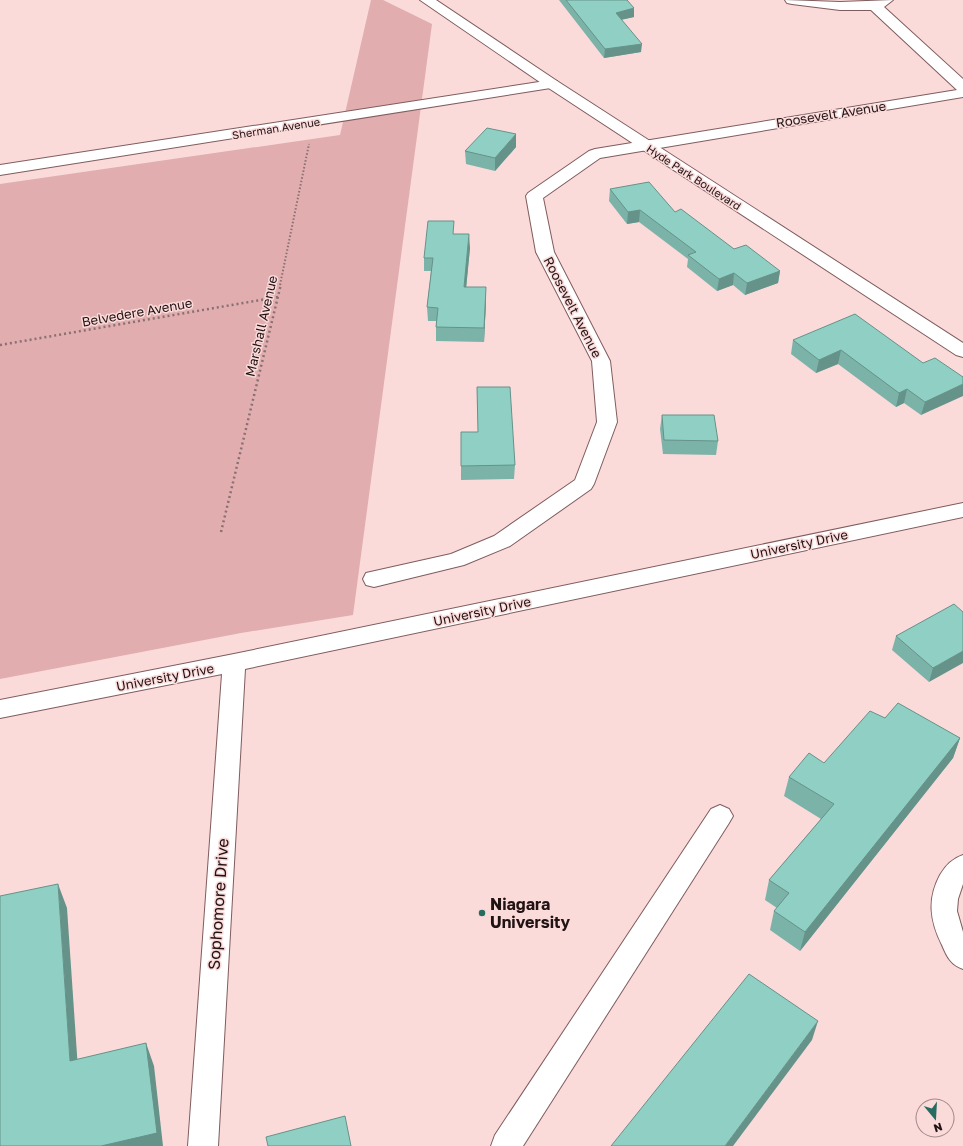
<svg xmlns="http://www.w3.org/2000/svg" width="963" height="1146" viewBox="0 0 963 1146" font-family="'Golos Text',sans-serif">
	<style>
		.green { fill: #e1adae }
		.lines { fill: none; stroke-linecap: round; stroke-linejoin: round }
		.minor-casing { stroke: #7f5c5d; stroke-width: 2 }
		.secondary-casing { stroke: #7f5c5d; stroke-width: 2 }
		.path-far1 { stroke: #887172; stroke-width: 2; stroke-dasharray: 1.5 2; stroke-linecap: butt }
		.path { stroke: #887172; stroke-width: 2.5; stroke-dasharray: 2 3; stroke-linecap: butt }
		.minor { fill: #fff; fill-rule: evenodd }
		.secondary { fill: #fff; fill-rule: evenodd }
		.wall { fill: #7cb3a9 }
		.shaded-wall { fill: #659289 }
		.building { fill: #90d0c4; stroke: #659289 }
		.poi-dot { fill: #266c61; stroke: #fbdada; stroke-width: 1.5 }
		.labels { text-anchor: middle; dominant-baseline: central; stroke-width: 3; stroke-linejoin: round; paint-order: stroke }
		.far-street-label { font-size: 11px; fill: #211314; stroke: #fbdada }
		.street-label { font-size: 13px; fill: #211314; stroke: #fbdada }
		.near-street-label { font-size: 16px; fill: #211314; stroke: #fbdada }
		.near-poi-label { font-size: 16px; font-weight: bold; fill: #211314; stroke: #fbdada; text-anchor: start }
	</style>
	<rect width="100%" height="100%" fill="#fbdada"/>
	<path class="green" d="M371,0H383L432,24L353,615L241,633L0,679V184L340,135Z"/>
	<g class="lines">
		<defs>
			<g id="minor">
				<path d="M785,0L840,2L893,0L884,7L963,79V97L600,158L543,198L554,252L610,361L617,422L594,484L591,489L510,546L464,565L374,587L366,585L363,579L366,573L451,554L494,536L575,480L597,422L592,361L536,252L526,196L528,193L589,151L595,149L957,90L871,10H840L792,4L787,3Z"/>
				<path d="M552,80L557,81L559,84L557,87L0,175V165Z"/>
				<path d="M963,503V517L245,669L218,1146H188L222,674L0,718V700L234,654Z"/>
				<path d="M720,805L729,809L733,816L729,823L523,1146H491L495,1135L711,809Z"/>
				<path d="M963,855V884L958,899L957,911L963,932V969C951,965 947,957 942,945C930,921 927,899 940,875C946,865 952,859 963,855Z"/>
			</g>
			<path id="secondary" d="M420,0H436L557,81L963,343V357L956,355L547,87Z"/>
		</defs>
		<use href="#minor" class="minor-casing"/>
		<use href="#secondary" class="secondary-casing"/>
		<path class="path-far1" d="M280,285L309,144"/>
		<g class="path">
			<path d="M0,345L278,297"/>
			<path d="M221,532L281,284"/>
		</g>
		<use href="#minor" class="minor"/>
		<use href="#secondary" class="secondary"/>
	</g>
	<g class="wall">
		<path d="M559,0H627L634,17L621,20L641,52L604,58Z"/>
		<path d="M516,147L495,171L466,164L465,151Z"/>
		<path d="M610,189L675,212L734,249L780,271L778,283L745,295L733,285L717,291L687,267L688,259L639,222L627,224L609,201Z"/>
		<path d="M454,234L470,248L466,287L486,301L484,342L436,341V321H428L427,307L431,271H424V258Z"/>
		<path d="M793,340L923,363L963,377L921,415L904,403L896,407L838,364L816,373L791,354Z"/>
		<path d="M477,387L515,465L514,479L461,480V432H478Z"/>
		<path d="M662,415L718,441L716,455L663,454L660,429Z"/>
		<path d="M963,612L929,682L892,650L896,636Z"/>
		<path d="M885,718L960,738L953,758L800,951L770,930L774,911L777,908L765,900L769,880L821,819L784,796L789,777L824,763Z"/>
	</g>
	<g class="shaded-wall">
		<path d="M634,8V17L615,21L616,13Z"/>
		<path d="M642,44L641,52L604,58L605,49Z"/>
		<path d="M516,134V147L495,171V158Z"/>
		<path d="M640,210L639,222L627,224L628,212Z"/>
		<path d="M469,234L470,248L465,300L464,287Z"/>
		<path d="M780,271L778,283L745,295L747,283Z"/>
		<path d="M734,273L733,285L717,291L719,279Z"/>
		<path d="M486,287V301L484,342V328Z"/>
		<path d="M841,350L838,364L816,373L819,360Z"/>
		<path d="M963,384V396L921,415L925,402Z"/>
		<path d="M907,389L904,403L896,407L899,393Z"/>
		<path d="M963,651V663L929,682L933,668Z"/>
		<path d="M960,738L953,758L800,951L805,932Z"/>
		<path d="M58,884L67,908L79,1084L70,1061Z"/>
		<path d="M818,1021L812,1040L733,1146H725Z"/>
		<path d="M146,1043L154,1066L163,1146H101Z"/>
	</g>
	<g class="building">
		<path d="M566,0H627L634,8L616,13L642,44L605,49Z"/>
		<path d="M487,128L516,134L495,158L465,151Z"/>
		<path d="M649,182L675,212L681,209L734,249L746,245L780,271L747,283L734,273L719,279L688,255L696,252L640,210L628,212L610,189Z"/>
		<path d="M428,221H454L453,234H469L464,287H486L484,328L436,327L438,308L427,307L433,258H424Z"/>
		<path d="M855,314L923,363L935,358L963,377V384L925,402L907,389L899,393L841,350L819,360L793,340Z"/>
		<path d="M477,387H510L515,465L461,466V432H478Z"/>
		<path d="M662,415H714L718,441L664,440Z"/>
		<path d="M954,604L963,612V651L933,668L896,636Z"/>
		<path d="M898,703L960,738L805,932L774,911L789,893L769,880L834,804L789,777L809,753L824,763L870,711L885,718Z"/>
		<path d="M58,884L70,1061L146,1043L157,1133L101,1146H0V896Z"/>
		<path d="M749,974L818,1021L725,1146H611Z"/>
		<path d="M345,1116L351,1146H268L266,1137Z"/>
	</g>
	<circle class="poi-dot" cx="482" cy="913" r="4"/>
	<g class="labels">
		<g class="far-street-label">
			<text transform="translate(276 128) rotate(-9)">Sherman Avenue</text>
			<text transform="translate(694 177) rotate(33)">Hyde Park Boulevard</text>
		</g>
		<g class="street-label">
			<text transform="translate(831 114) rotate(-9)">Roosevelt Avenue</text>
			<text transform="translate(573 307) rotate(63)">Roosevelt Avenue</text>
			<text transform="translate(137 312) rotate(-10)">Belvedere Avenue</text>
			<text transform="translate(261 326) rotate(-77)">Marshall Avenue</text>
			<text transform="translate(799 544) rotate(-12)">University Drive</text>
			<text transform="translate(482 611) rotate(-12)">University Drive</text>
			<text transform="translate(165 677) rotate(-11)">University Drive</text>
		</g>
		<g class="near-street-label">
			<text transform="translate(218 904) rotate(-86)">Sophomore Drive</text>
		</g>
		<g class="near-poi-label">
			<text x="490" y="904">Niagara<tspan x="490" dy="18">University</tspan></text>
		</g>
	</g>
	<g transform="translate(935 1118) rotate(162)"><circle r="19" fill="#fbdada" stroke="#a48a8b"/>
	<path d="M0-3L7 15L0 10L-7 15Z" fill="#266c61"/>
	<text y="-6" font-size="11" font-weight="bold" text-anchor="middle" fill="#211314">N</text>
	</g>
</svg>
